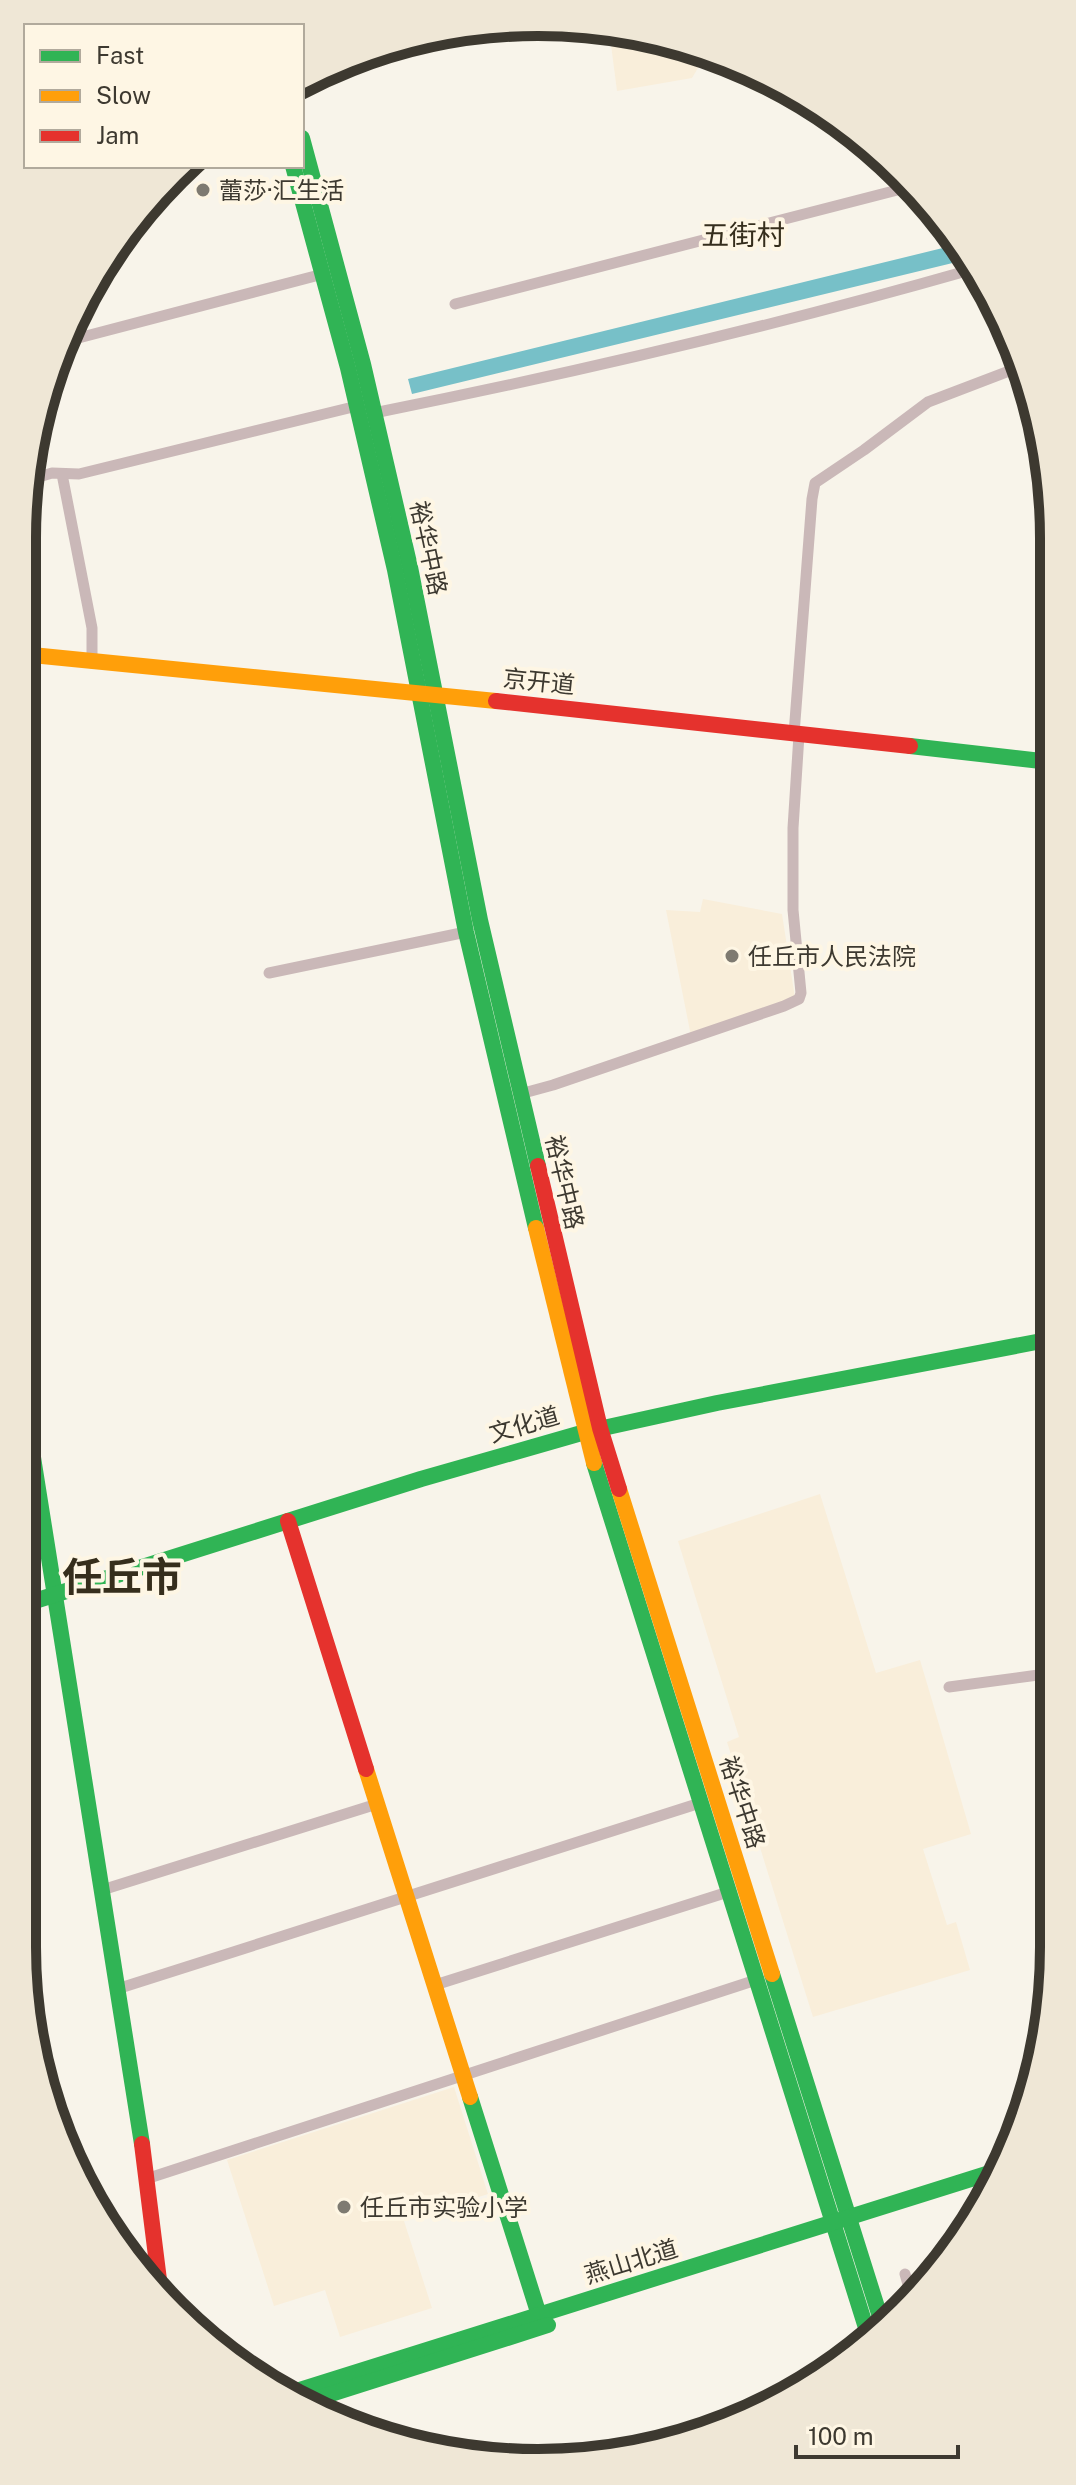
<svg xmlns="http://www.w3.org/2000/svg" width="1076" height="2485" viewBox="0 0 1076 2485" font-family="'Public Sans','Noto Sans SC',sans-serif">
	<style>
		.built { fill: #f9eeda }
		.water { fill: #77c0c8 }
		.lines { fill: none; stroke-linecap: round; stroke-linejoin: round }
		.street { stroke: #cab8b8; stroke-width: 11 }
		.fast { stroke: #30b455; stroke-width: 16 }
		.slow { stroke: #ff9f0a; stroke-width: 16 }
		.jam { stroke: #e5322d; stroke-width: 16 }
		.poi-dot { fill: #7e7a71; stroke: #fef6e4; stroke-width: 3 }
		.labels { text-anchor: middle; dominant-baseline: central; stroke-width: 8; stroke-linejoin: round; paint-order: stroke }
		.poi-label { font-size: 24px; fill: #3d3930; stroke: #fef6e4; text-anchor: start }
		.street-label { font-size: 24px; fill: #3d3930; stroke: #fef6e4 }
		.quarter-label { font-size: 28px; fill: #362e1c; stroke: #fef6e4 }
		.town-label { font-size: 40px; font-weight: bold; fill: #362e1c; stroke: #fef6e4 }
		.rim { fill: none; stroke: #3d3930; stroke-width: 10 }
	</style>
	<rect width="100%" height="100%" fill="#f8f4ea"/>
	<g class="built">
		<path d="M610,37L704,50L708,51L692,78L617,91Z"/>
		<path d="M703,899L782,914L795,998L691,1036L666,910L700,912Z"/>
		<path d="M820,1494L876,1673L920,1660L931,1697L971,1834L923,1849L947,1925L956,1922L970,1970L813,2017L727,1742L739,1737L678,1541Z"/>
		<path d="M454,2087L488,2194L404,2221L432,2308L340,2337L325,2290L274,2306L227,2160Z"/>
	</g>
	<path class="water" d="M955,245L965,260L412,394L408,379Z"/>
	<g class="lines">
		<g class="street">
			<path d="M455,304L913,186"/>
			<path d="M67,341L323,274"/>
			<path d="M374,413C574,373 774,326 970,270"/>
			<path d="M62,474L92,628V663"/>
			<path d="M32,479L52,473L79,474L357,406"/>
			<path d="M794,734L812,499L815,483L864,450L928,402L1022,366"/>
			<path d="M269,973L466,932"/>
			<path d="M520,1094L553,1085L784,1006L799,999L801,993L793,910V828L799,735"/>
			<path d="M949,1687L1053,1673"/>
			<path d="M102,1890L377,1804"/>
			<path d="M435,1985L728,1892"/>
			<path d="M117,1989L700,1803"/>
			<path d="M146,2179L756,1980"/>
			<path d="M905,2274L912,2298"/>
		</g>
		<g class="fast">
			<path d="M302,138L363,364L410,567L480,920L538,1166"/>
			<path d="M293,166L348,368L395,570L466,932L536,1228"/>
			<path d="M910,746L1050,762"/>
			<path d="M22,1388L142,2144"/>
			<path d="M594,1463L868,2334"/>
			<path d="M22,1605L421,1479L585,1432L717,1403L1052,1339"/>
			<path d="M772,1974L882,2323"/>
			<path d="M470,2097L539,2315"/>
			<path d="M284,2395L993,2172"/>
			<path d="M303,2403L548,2325"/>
		</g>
		<g class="slow">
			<path d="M22,654L496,701"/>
			<path d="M536,1228L594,1463"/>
			<path d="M619,1489L772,1974"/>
			<path d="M366,1769L470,2097"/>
		</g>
		<g class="jam">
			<path d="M496,701L910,746"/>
			<path d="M538,1166L600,1428L619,1489"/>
			<path d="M288,1521L366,1769"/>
			<path d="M142,2144L161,2296"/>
		</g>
	</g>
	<g class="poi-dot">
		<circle cx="203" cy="190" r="8"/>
		<circle cx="732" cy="956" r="8"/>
		<circle cx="344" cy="2207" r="8"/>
	</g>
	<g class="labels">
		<g class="poi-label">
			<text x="219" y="190">蕾莎·汇生活</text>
			<text x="748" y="956">任丘市人民法院</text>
			<text x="360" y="2207">任丘市实验小学</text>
		</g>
		<g class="street-label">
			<text transform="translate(429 548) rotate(78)">裕华中路</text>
			<text transform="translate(539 681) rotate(6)">京开道</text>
			<text transform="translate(565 1182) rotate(77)">裕华中路</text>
			<text transform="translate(524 1424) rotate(-16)">文化道</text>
			<text transform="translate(743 1802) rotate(72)">裕华中路</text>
			<text transform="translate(631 2261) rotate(-17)">燕山北道</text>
		</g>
		<g class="quarter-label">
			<text x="743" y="234">五街村</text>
		</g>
		<g class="town-label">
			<text x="122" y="1576">任丘市</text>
		</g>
	</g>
	<path d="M0 0H1076V2485H0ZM538 36H538A502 502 0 0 1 1040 538V1947A502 502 0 0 1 538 2449H538A502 502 0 0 1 36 1947V538A502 502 0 0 1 538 36Z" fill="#efe7d6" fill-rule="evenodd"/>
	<path class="rim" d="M538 36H538A502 502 0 0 1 1040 538V1947A502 502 0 0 1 538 2449H538A502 502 0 0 1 36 1947V538A502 502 0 0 1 538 36Z"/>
	<rect x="24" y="24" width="280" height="144" fill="#fef6e4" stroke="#b1aa9c" stroke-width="2"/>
	<rect x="40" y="50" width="40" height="12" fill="#30b455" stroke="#b1aa9c" stroke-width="2"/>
	<text x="96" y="64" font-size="24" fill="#3d3930">Fast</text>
	<rect x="40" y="90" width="40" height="12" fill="#ff9f0a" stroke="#b1aa9c" stroke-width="2"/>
	<text x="96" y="104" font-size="24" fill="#3d3930">Slow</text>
	<rect x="40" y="130" width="40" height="12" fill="#e5322d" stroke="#b1aa9c" stroke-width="2"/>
	<text x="96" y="144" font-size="24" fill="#3d3930">Jam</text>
	<path d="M796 2445v12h162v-12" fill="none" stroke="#3d3930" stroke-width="4"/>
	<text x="808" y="2445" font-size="24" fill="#3d3930" stroke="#fef6e4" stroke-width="6" paint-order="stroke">100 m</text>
</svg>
